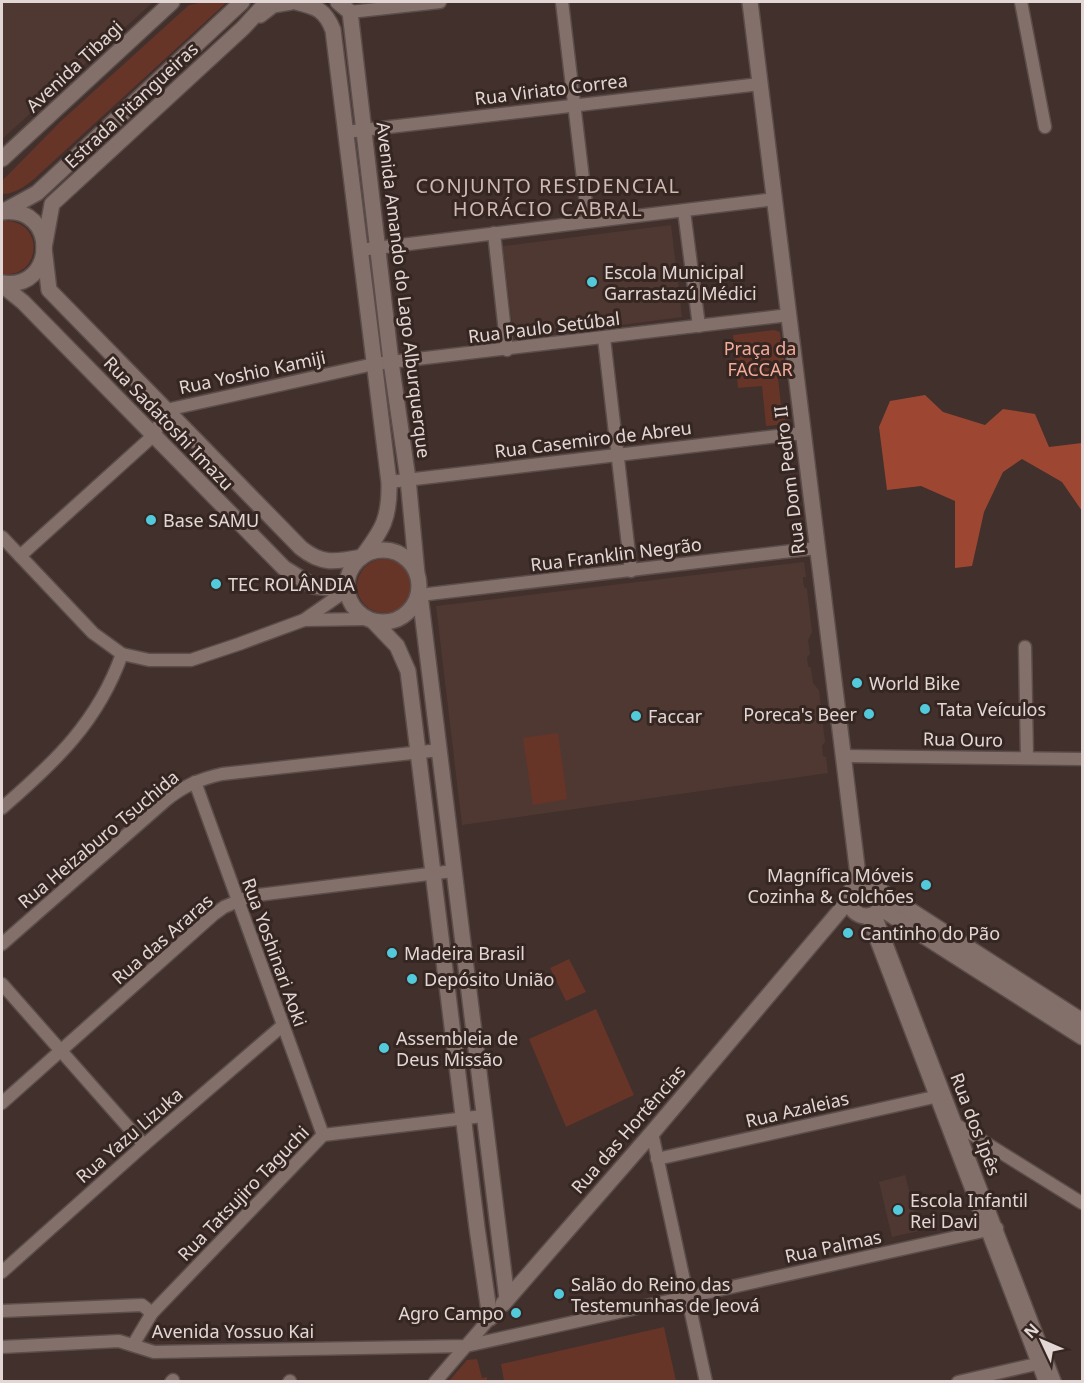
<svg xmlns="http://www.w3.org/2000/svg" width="1084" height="1383" viewBox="0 0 1084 1383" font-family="'Noto Sans',sans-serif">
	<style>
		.built { fill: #503832 }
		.green { fill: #673428 }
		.forest { fill: #9d4733 }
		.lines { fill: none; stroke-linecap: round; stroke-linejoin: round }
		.minor-casing { stroke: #5b4d4a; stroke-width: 15 }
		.tertiary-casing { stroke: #5b4d4a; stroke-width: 18 }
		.minor { stroke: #83706b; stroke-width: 12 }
		.tertiary { stroke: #83706b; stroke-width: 15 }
		.poi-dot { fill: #53cadc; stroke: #362622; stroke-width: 2 }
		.labels { text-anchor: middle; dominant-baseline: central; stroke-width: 6; stroke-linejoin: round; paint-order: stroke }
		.street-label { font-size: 18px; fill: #e2d7d4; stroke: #362622 }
		.poi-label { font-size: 18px; fill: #e2d7d4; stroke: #362622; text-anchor: start }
		.park-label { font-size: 18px; fill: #f4ac9a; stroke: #362622 }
		.neighbourhood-label { font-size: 20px; letter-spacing: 1.5px; fill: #cfb9b4; stroke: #362622 }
	</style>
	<rect width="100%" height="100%" fill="#41302c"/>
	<g class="built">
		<path d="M2,2H153L2,139Z"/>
		<path d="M671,225L682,317L514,339L503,246Z"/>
		<path d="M804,562L806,577H803V582L804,587L807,589L812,632L808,640L810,654L807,657L808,666L811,668L813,683L819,690L825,742L822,746L823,756L826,757L828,773L462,825L436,606Z"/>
		<path d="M905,1175L919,1231L892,1237L879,1182Z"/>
	</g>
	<g class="green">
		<path d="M204,2H227L34,179C24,187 15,194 2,194V181L60,122L189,5Z"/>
		<path d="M3,221C46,219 42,279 2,274Z"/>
		<path d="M774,330L780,332L785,368L778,378L781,405L788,414L789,424L766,426L762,386L738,388L733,335Z"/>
		<circle cx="384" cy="586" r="27"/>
		<path d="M558,733L567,799L533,805L523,738Z"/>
		<path d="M569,959L586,992L566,1001L550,968Z"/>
		<path d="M596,1009L634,1095L566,1127L529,1039Z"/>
		<path d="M664,1327L676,1381H504L501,1364Z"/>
		<path d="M477,1359L482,1378L487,1377V1381H449L467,1360Z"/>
	</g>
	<path class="forest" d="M925,395L943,412L985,425L1003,409L1035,414L1049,447L1082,443V511L1062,482L1022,459L1003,472L984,512L972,566L955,568V501L921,486L887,490L879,427L890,401Z"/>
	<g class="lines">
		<defs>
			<g id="minor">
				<path d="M562,2L588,221"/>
				<path d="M1021,2L1045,127"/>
				<path d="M350,12L440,2"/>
				<path d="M346,132L760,84"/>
				<path d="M684,211L699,326"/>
				<path d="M494,233L507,350"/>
				<path d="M360,250L775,199"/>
				<path d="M604,338L631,571"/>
				<path d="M389,482L803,433"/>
				<path d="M2,537L93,633L122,654L149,660H191L239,644L304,620L347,590"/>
				<path d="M20,556L154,435L166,410L374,364L789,315"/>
				<path d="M420,595L817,548"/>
				<path d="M304,620L367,619"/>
				<path d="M1025,647L1027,758"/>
				<path d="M843,756L1082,759"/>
				<path d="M195,782L323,1135"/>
				<path d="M2,808C55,762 98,722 122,654"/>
				<path d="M875,914L1055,1382"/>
				<path d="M867,916L1045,1382"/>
				<path d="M2,944L165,801C183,786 200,779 222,774L439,750"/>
				<path d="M2,984L144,1145"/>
				<path d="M2,1103L213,915L224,907L250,896L453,871"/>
				<path d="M957,1125L1082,1203"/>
				<path d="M652,1133L706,1382"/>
				<path d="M657,1159L943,1095"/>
				<path d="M2,1272L144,1145L282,1026"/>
				<path d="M2,1311L142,1305L152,1313"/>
				<path d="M133,1345L152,1313L323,1135L483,1116"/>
				<path d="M2,1347L119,1341L154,1352L466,1346L997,1228"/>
				<path d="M171,1382L173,1380"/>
				<path d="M289,1382L290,1381"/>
				<path d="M435,1382L490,1318"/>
				<path d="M958,1382L1045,1362"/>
			</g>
			<g id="tertiary">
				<path d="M267,2L243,28L52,204L44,248L49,290L301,548C322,565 336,562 362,557C383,529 390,518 389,482L333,30C325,9 316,7 296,2"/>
				<path d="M338,2L350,12L391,362L408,479L417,574"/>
				<path d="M750,2L859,883"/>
				<path d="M260,15L273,5L291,2"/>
				<path d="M2,159L172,2"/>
				<path d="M2,210L4,211L37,193L242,2"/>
				<path d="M2,212C59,205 57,291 2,283"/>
				<path d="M2,285L23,302L284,568L313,586L347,590"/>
				<circle cx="383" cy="586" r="36"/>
				<path d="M420,595L507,1299"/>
				<path d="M374,622L397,646L408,671L477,1228L490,1318"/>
				<circle cx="866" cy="899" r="17"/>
				<path d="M882,892L1082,1021"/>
				<path d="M880,908L1082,1037"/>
				<path d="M503,1304L652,1133L849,900"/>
			</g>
		</defs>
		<use href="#minor" class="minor-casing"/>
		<use href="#tertiary" class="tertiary-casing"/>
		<use href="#minor" class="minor"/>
		<use href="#tertiary" class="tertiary"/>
	</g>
	<g class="poi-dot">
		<circle cx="592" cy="282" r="6"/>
		<circle cx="151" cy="520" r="6"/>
		<circle cx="216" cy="584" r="6"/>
		<circle cx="857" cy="683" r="6"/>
		<circle cx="925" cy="709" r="6"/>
		<circle cx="869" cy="714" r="6"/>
		<circle cx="636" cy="716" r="6"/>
		<circle cx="926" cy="885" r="6"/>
		<circle cx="848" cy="933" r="6"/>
		<circle cx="392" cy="953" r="6"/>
		<circle cx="412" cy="979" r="6"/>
		<circle cx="384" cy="1048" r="6"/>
		<circle cx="898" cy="1210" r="6"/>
		<circle cx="559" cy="1294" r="6"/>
		<circle cx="516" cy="1313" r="6"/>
	</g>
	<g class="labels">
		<g class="street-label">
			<text transform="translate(74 66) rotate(-43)">Avenida Tibagi</text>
			<text transform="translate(551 89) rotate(-7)">Rua Viriato Correa</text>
			<text transform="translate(131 105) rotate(-43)">Estrada Pitangueiras</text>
			<text transform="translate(404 290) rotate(83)">Avenida Amando do Lago Alburquerque</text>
			<text transform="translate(544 327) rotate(-7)">Rua Paulo Setúbal</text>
			<text transform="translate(252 372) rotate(-12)">Rua Yoshio Kamiji</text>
			<text transform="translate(169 423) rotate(46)">Rua Sadatoshi Imazu</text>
			<text transform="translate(593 439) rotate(-7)">Rua Casemiro de Abreu</text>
			<text transform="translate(789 480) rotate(-97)">Rua Dom Pedro II</text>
			<text transform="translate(616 554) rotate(-7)">Rua Franklin Negrão</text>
			<text transform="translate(963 739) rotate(1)">Rua Ouro</text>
			<text transform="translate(98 839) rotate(-40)">Rua Heizaburo Tsuchida</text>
			<text transform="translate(162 939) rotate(-41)">Rua das Araras</text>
			<text transform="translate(275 952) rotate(70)">Rua Yoshinari Aoki</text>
			<text transform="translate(797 1109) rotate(-13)">Rua Azaleias</text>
			<text transform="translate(976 1124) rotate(69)">Rua dos Ipês</text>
			<text transform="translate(628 1129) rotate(-49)">Rua das Hortências</text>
			<text transform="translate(129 1135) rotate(-41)">Rua Yazu Lizuka</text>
			<text transform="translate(243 1193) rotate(-46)">Rua Tatsujiro Taguchi</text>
			<text transform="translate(833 1246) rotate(-12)">Rua Palmas</text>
			<text x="233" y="1331">Avenida Yossuo Kai</text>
		</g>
		<g class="poi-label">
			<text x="604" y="272">Escola Municipal<tspan x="604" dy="21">Garrastazú Médici</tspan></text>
			<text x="163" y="520">Base SAMU</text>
			<text x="228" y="584">TEC ROLÂNDIA</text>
			<text x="869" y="683">World Bike</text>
			<text x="937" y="709">Tata Veículos</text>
			<text x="857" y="714" text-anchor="end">Poreca's Beer</text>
			<text x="648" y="716">Faccar</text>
			<text x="914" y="875" text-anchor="end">Magnífica Móveis<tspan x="914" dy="21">Cozinha &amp; Colchões</tspan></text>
			<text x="860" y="933">Cantinho do Pão</text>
			<text x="404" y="953">Madeira Brasil</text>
			<text x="424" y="979">Depósito União</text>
			<text x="396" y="1038">Assembleia de<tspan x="396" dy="21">Deus Missão</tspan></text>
			<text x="910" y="1200">Escola Infantil<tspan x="910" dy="21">Rei Davi</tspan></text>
			<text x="571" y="1284">Salão do Reino das<tspan x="571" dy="21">Testemunhas de Jeová</tspan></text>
			<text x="504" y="1313" text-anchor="end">Agro Campo</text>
		</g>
		<g class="park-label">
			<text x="760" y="348">Praça da<tspan x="760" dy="21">FACCAR</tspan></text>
		</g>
		<g class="neighbourhood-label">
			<text x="548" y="185">CONJUNTO RESIDENCIAL<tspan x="548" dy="23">HORÁCIO CABRAL</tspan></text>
		</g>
	</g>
	<rect width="1084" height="1383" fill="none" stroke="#e2d7d4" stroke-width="6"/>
	<g transform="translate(1042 1341) rotate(314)" stroke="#362622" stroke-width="4.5" paint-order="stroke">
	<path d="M0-4.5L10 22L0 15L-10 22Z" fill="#e2d7d4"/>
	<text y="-9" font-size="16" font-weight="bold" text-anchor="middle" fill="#e2d7d4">N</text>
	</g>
</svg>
